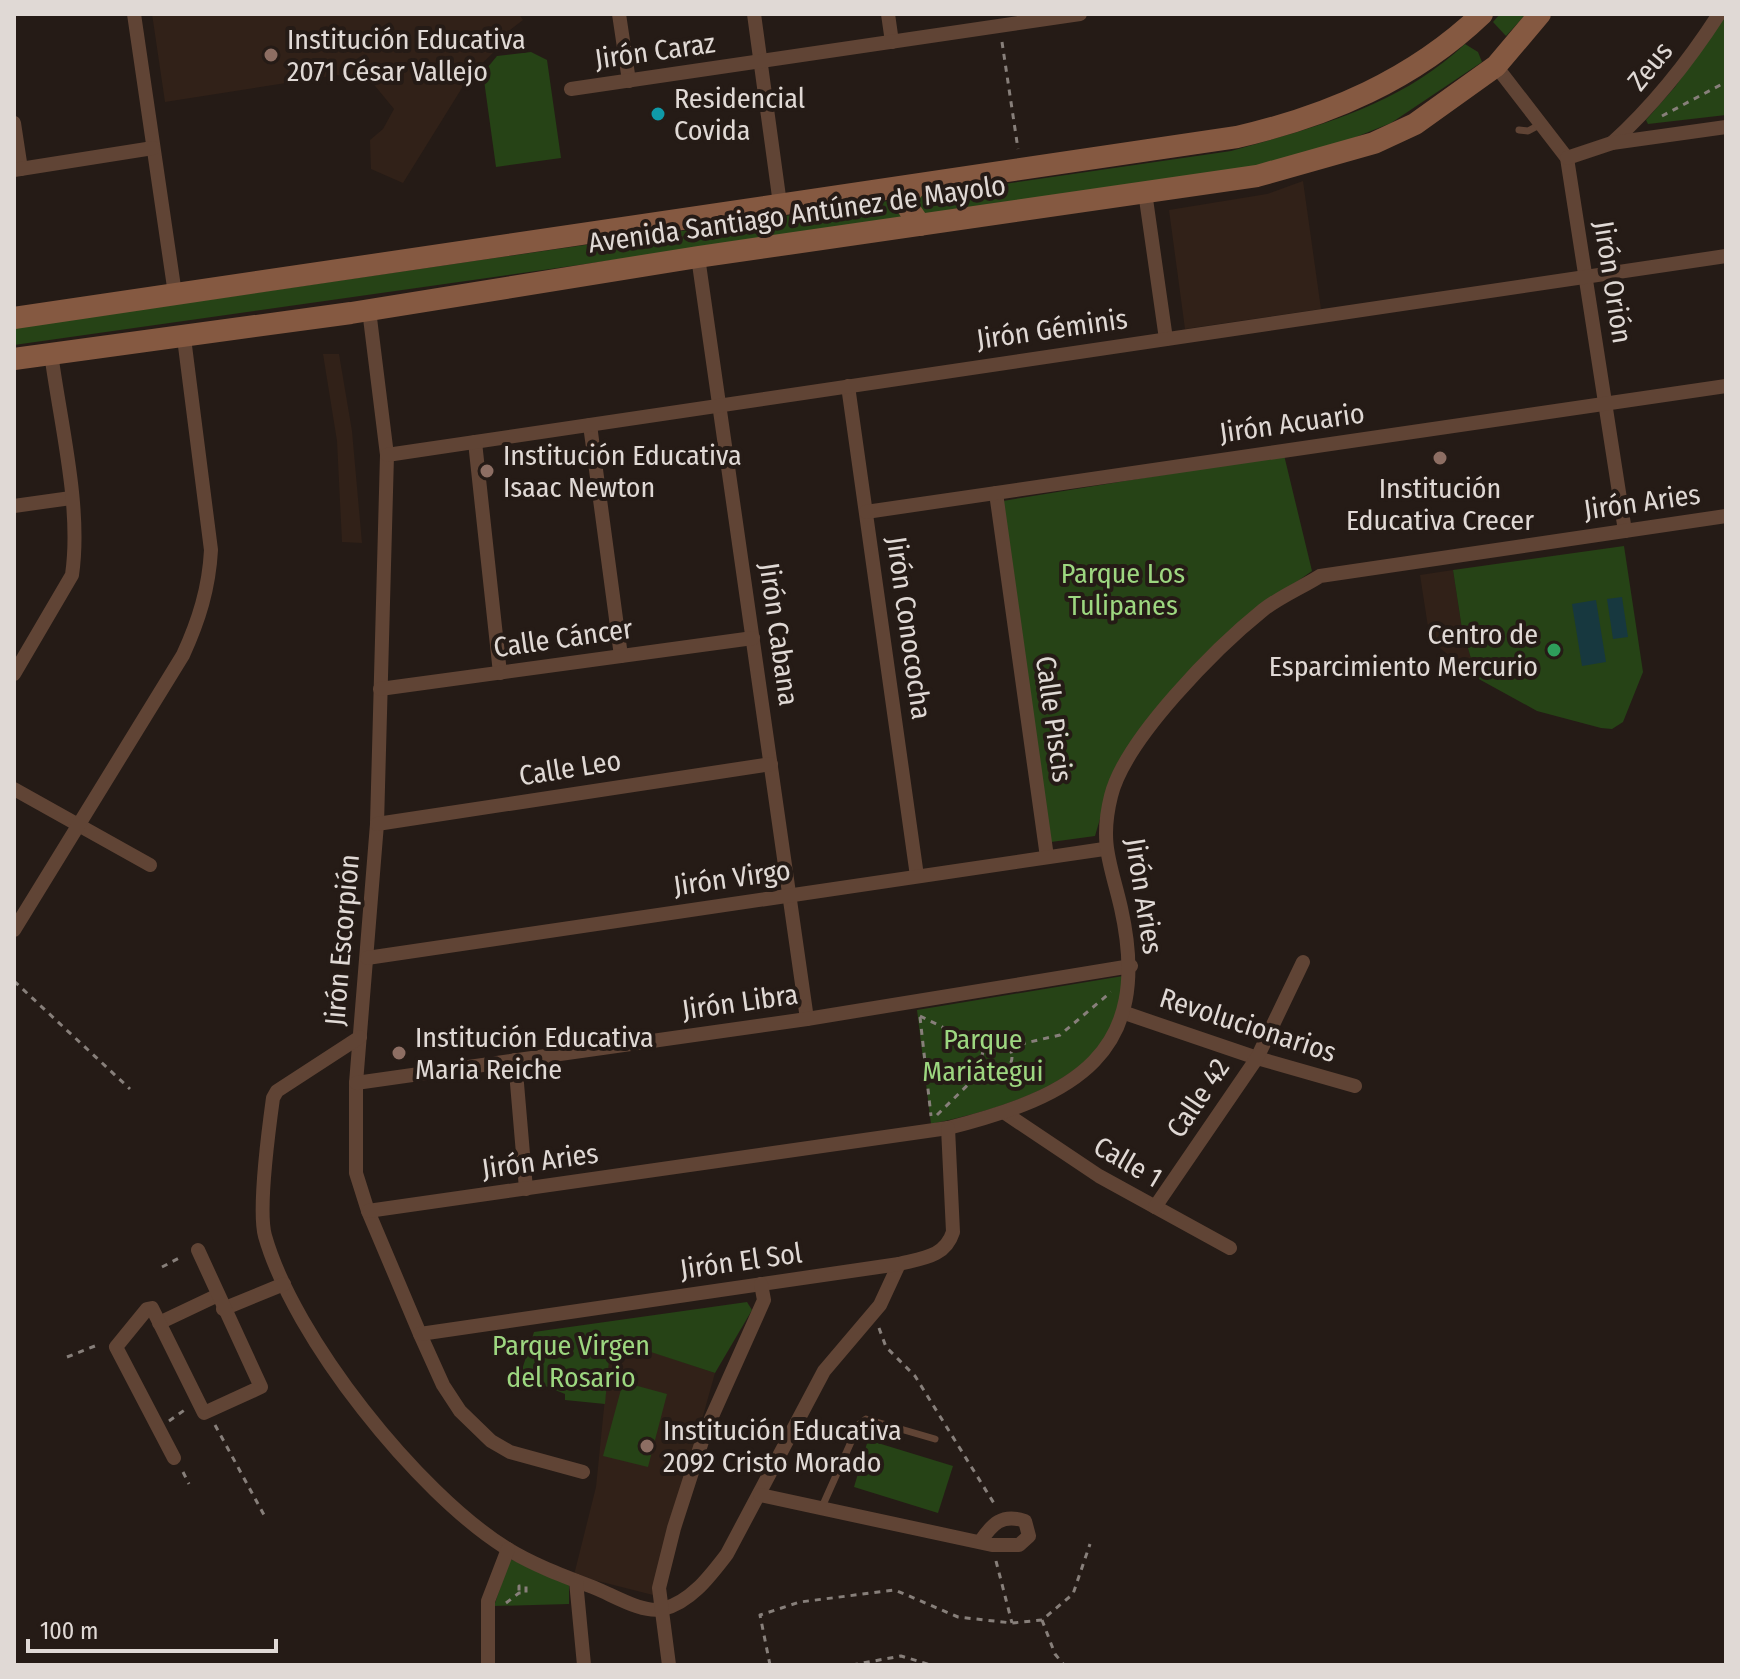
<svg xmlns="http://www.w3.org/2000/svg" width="1740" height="1679" viewBox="0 0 1740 1679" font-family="'Fira Sans Condensed',sans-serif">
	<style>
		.built { fill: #312118 }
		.green { fill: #264316 }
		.water { fill: #17383f }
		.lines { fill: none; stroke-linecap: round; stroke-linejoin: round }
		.path { stroke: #877f7a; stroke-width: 3; stroke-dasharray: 6 6; stroke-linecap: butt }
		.lane { stroke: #604435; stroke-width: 7 }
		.street { stroke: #604435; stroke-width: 14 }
		.secondary { stroke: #855941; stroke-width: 22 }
		.education-dot { fill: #8d6e63; stroke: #251b16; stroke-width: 3 }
		.culture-dot { fill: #0f9aa8; stroke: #251b16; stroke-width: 3 }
		.leisure-dot { fill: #2e9e5b; stroke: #251b16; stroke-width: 3 }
		.labels { text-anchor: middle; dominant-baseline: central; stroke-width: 8; stroke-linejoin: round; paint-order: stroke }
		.poi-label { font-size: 28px; fill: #e0d9d5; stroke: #251b16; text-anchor: start }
		.street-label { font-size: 28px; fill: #e0d9d5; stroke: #251b16 }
		.park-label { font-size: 28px; fill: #9dd780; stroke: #251b16 }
	</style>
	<rect width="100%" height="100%" fill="#251b16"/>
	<g class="built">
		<path d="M152,14H519L523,20L492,44L494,52L470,75L403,183L371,169L370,140L383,129L394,109L371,81L337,75L165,102Z"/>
		<path d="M1303,181L1321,309L1185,329L1169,210L1267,194Z"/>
		<path d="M323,354H339L352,431L362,543L342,542L337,441Z"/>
		<path d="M1453,570L1462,629L1477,678L1430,640L1420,575Z"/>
		<path d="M611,1338L715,1373L653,1595L574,1575L596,1487Z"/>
	</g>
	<g class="green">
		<path d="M1500,14H1526L1506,36L1493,22Z"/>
		<path d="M1726,14V115L1648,124L1646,120L1675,87Z"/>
		<path d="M1465,44L1478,52L1482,62L1391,123L1321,151L1249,170L14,345V328L1231,151C1316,127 1399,106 1465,44Z"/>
		<path d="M531,52L547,60L561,158L496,167L483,73L497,56Z"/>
		<path d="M1284,455L1312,571L1265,604L1200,664L1106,798L1095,836L1051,842L1003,501Z"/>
		<path d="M1624,546L1643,672L1623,722L1612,729L1601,728L1537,711L1477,678L1462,629L1453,570Z"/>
		<path d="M1123,976C1127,1075 1007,1108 931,1124L917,1010Z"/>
		<path d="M747,1302L752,1310L715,1373L611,1339L605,1404L565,1400V1394L520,1376L534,1332Z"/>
		<path d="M623,1382L667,1394L648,1467L603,1456Z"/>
		<path d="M868,1440L953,1466L938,1513L854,1487Z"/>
		<path d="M510,1559L569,1583V1604L494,1606Z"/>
	</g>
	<g class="water">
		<path d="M1622,597L1628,637L1613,639L1607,599Z"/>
		<path d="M1596,600L1606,662L1582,666L1572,604Z"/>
	</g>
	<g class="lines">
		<g class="path">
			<path d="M1002,42L1018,149"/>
			<path d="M1662,116L1726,82"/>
			<path d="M14,981L130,1089"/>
			<path d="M920,1016L985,1048"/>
			<path d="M920,1017L931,1116"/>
			<circle cx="997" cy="1057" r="15"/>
			<path d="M1008,1047L1060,1035L1111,992"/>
			<path d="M937,1115L986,1067"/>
			<path d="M162,1267L183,1256"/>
			<path d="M879,1328L886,1347L915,1376L995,1505"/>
			<path d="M67,1357L100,1344"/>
			<path d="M169,1421L186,1409"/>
			<path d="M215,1425L264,1515"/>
			<path d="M183,1472L189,1484"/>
			<path d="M996,1561L1012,1623"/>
			<path d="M506,1603L519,1593H526V1586H519V1593"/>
			<path d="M1042,1620L1055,1654L1064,1665"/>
			<path d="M770,1665L760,1615L800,1602L895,1590L958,1617L1012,1623L1042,1620L1073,1594L1090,1544"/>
			<path d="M852,1665L901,1656L931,1665"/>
		</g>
		<g class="lane">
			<path d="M1519,130L1528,131L1543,123"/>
			<path d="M822,1507L859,1424L866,1419L935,1439"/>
		</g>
		<g class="street">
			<path d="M134,14L175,294"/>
			<path d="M619,14L629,81"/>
			<path d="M754,14L780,204"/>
			<path d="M888,14L892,42"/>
			<path d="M1496,66L1567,158L1625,531"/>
			<path d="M571,89L1080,14"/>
			<path d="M14,123L21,169"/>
			<path d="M1612,143C1655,104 1688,62 1719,14"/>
			<path d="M1567,158L1612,143L1726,127"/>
			<path d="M14,170L153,148"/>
			<path d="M1145,192L1166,339"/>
			<path d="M698,257L807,1019"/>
			<path d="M369,310L387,455L377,824L356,1083V1173L368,1211L420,1334L443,1385L460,1411L491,1441L510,1452L583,1472"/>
			<path d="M848,386L917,876"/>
			<path d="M590,425L621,656"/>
			<path d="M475,442L500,673"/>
			<path d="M387,455L1726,256"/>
			<path d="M996,493L1047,857"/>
			<path d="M14,506L71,498"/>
			<path d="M866,512L1726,386"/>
			<path d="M14,674L72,575C82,507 60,422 51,353"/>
			<path d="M380,689L753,638"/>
			<path d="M14,789L150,865"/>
			<path d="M377,824L771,764"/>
			<path d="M14,930L183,655C199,620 209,588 211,550L184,338"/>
			<path d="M367,958L1104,849"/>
			<path d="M1125,1013L1257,1058L1355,1086"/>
			<path d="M360,1037L277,1091L273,1098C269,1127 258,1211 265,1236C294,1338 417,1492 506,1548C533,1565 566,1577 595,1588C613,1595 643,1614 663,1609C691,1602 710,1576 727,1554L824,1371L880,1305L899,1264"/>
			<path d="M515,1060L526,1189"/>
			<path d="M356,1083L807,1019L1131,966"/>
			<path d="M1005,1113L1099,1176L1230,1248"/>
			<path d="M1155,1207L1257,1058L1303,962"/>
			<path d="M368,1211L948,1128C1074,1096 1154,1055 1121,908C1111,864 1099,844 1111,796C1125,739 1217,647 1263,610C1281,596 1301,588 1320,576L1726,516"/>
			<path d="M223,1309L284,1284"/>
			<path d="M159,1323L216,1296"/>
			<path d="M420,1334L899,1264C923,1258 945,1257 953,1232L948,1128"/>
			<path d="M174,1458L116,1347L147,1309L152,1308L204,1413L261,1387L198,1250"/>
			<path d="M760,1495L992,1545H1019L1029,1536L1025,1521C1002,1513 992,1524 980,1542"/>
			<path d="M576,1581L584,1665"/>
			<path d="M488,1665V1601L508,1549"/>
			<path d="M669,1665L659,1588L674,1528L705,1432L764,1300L761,1284"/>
		</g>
		<g class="secondary">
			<path d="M916,186L908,195L907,206L920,225"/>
			<path d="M14,318L1237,137C1328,116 1413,80 1482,14"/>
			<path d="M14,359L351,313L698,257L1257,176L1374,143L1415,124L1496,66L1540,14"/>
		</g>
	</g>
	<g class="education-dot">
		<circle cx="271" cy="55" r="8"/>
		<circle cx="1440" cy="458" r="8"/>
		<circle cx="487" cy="471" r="8"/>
		<circle cx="399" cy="1053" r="8"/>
		<circle cx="647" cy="1446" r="8"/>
	</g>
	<circle class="culture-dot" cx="658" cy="114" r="8"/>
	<circle class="leisure-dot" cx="1554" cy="650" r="8"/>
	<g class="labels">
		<g class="poi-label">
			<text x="287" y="39">Institución Educativa<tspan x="287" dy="32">2071 César Vallejo</tspan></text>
			<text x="674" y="98">Residencial<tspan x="674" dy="32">Covida</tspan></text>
			<text x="503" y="455">Institución Educativa<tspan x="503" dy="32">Isaac Newton</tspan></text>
			<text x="1440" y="488" text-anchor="middle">Institución<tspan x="1440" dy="32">Educativa Crecer</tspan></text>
			<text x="1538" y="634" text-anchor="end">Centro de<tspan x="1538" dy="32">Esparcimiento Mercurio</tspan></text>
			<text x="415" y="1037">Institución Educativa<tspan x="415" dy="32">Maria Reiche</tspan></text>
			<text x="663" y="1430">Institución Educativa<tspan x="663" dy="32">2092 Cristo Morado</tspan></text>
		</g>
		<g class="street-label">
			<text transform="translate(655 51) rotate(-8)">Jirón Caraz</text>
			<text transform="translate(1650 66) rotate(-51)">Zeus</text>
			<text transform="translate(797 214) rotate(-8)">Avenida Santiago Antúnez de Mayolo</text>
			<text transform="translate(1613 282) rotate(81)">Jirón Orión</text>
			<text transform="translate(1052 329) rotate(-8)">Jirón Géminis</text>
			<text transform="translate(1292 423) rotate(-8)">Jirón Acuario</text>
			<text transform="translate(1642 502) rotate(-8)">Jirón Aries</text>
			<text transform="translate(909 628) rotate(82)">Jirón Conococha</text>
			<text transform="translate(779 634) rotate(82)">Jirón Cabana</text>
			<text transform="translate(563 638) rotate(-8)">Calle Cáncer</text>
			<text transform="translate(1054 719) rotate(82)">Calle Piscis</text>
			<text transform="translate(570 768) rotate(-9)">Calle Leo</text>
			<text transform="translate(732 878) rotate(-8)">Jirón Virgo</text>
			<text transform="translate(1144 896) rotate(81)">Jirón Aries</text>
			<text transform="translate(342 940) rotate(-85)">Jirón Escorpión</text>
			<text transform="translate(740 1002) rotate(-8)">Jirón Libra</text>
			<text transform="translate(1248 1025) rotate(18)">Revolucionarios</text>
			<text transform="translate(1198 1098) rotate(-56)">Calle 42</text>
			<text transform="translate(540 1161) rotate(-8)">Jirón Aries</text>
			<text transform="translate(1128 1162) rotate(30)">Calle 1</text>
			<text transform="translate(741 1261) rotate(-8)">Jirón El Sol</text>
		</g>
		<g class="park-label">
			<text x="1123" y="573">Parque Los<tspan x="1123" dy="32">Tulipanes</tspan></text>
			<text x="983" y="1039">Parque<tspan x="983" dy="32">Mariátegui</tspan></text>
			<text x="571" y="1345">Parque Virgen<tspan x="571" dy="32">del Rosario</tspan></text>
		</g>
	</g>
	<rect width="1740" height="1679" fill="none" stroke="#e0d9d5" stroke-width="32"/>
	<path d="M28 1639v12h248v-12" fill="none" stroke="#e0d9d5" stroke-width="4"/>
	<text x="40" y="1639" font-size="24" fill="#e0d9d5" stroke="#251b16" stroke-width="6" paint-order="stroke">100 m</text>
</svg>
